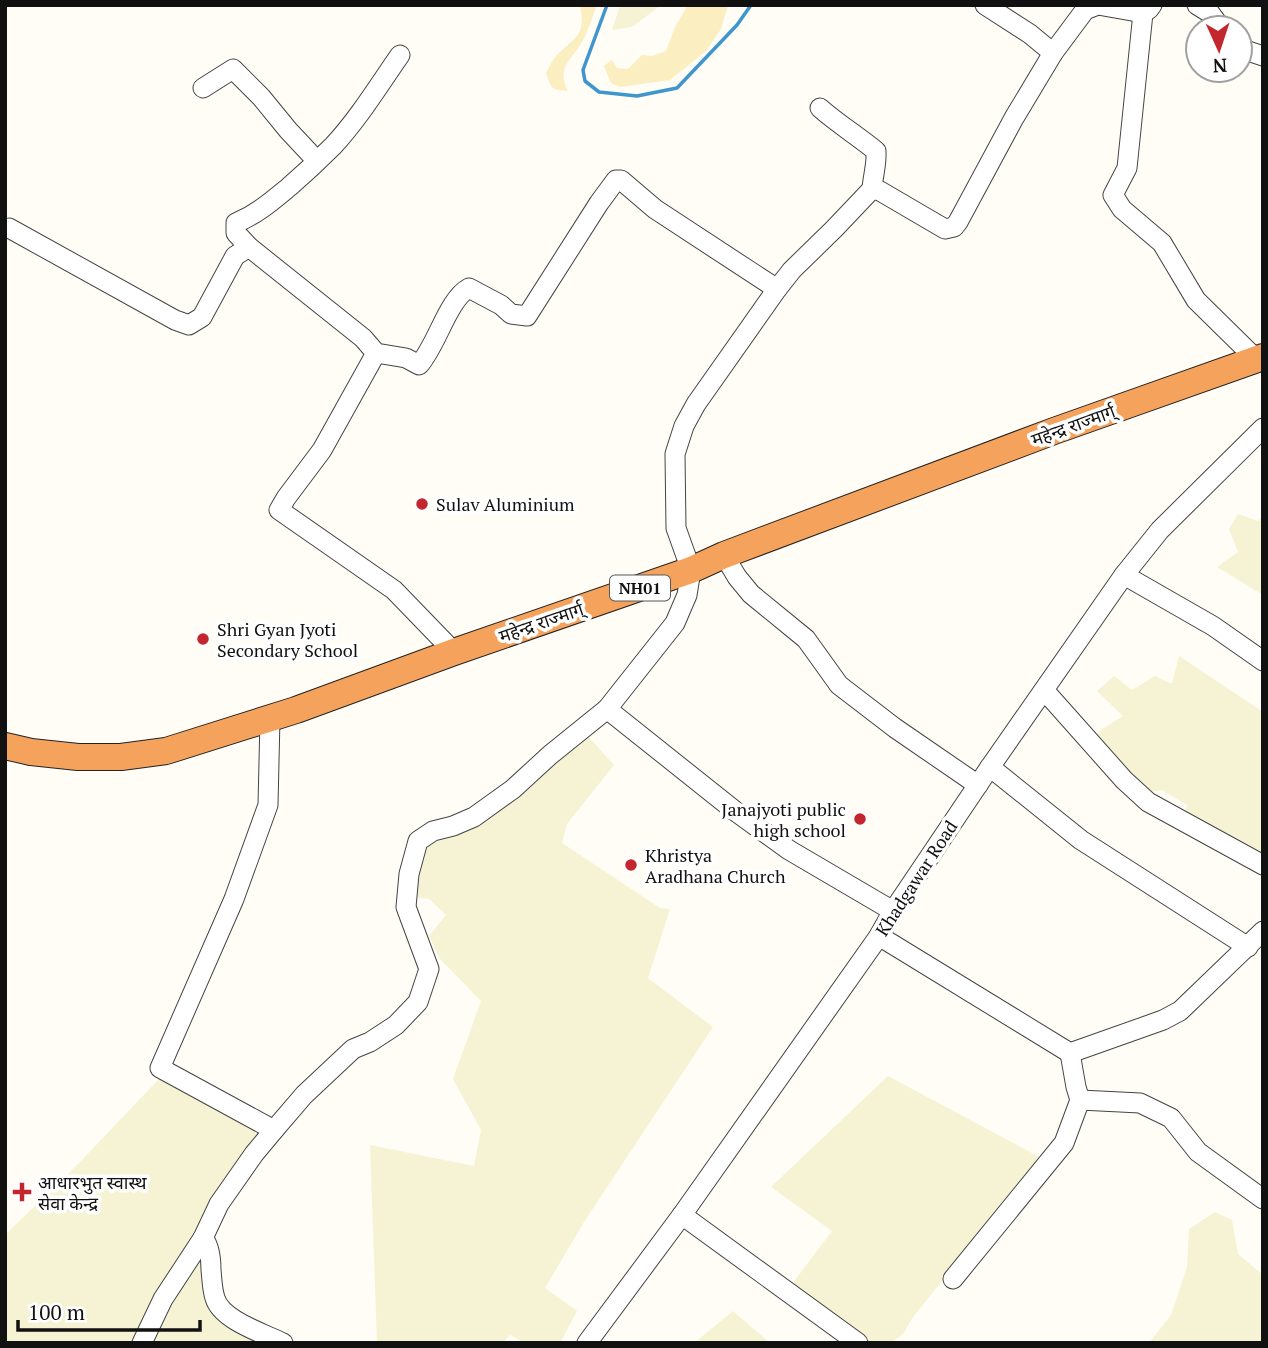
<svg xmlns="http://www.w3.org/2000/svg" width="1268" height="1348" viewBox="0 0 1268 1348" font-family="'PT Serif','Noto Sans Devanagari',serif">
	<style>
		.farmland { fill: #f6f3d4 }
		.sand { fill: #fbeec1 }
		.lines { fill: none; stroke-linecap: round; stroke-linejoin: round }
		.stream { stroke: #3f96cf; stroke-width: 3.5 }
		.minor-casing { stroke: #444; stroke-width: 21 }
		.highway-casing { stroke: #222; stroke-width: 28 }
		.minor { stroke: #fff; stroke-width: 19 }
		.highway { stroke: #f5a25d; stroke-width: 26 }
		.poi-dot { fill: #c4262e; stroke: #fff; stroke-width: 2.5 }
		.labels { text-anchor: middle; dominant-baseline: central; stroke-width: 7; stroke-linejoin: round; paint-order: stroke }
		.shield { fill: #fff; stroke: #585858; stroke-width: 2 }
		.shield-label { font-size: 16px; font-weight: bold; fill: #111 }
		.street-label { font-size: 18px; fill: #111; stroke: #fff }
		.poi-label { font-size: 18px; fill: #111; stroke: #fff; text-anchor: start }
	</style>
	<rect width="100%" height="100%" fill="#fffdf5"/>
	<g class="farmland">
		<path d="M620,5H661L632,27L612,30Z"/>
		<path d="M1238,514L1258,521L1263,516V595L1217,567L1238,552L1229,529Z"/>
		<path d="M1179,656L1263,712V861L1183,817L1187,805L1162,790L1146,793L1092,739L1101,730L1123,716L1097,691L1114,676L1132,690L1155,676L1172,684Z"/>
		<path d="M586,734L614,765L567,824L562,843L660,908L670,909L648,978L713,1027L584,1222L545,1288L577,1311L560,1343H525L510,1335L502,1343H377L370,1145L474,1166L481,1130L453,1079L481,1001L440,959L429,936L446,915L429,899L412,897L419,852L458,830Z"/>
		<path d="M888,1076L1045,1160L955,1265L913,1317L903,1334L891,1343H867L792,1288L795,1280L832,1231L771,1187Z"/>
		<path d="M167,1078L264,1129L161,1286L132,1343H5V1235L79,1163L159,1079Z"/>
		<path d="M1215,1212L1232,1220L1238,1254L1263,1275V1343H1149L1171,1315L1187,1267L1189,1229Z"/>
		<path d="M202,1249L208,1288L272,1343H147Z"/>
		<path d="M733,1311L770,1343H694Z"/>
	</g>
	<g class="sand">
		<path d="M580,5H597C592,17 589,30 582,42C571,61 556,67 568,91C551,90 552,89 546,73C549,67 553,59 558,54C577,36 586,34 580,5Z"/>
		<path d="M688,5H728L721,29L706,51L670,80L620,87L611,83L604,66L612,60L617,68L628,69L642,55L652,56L666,51L675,27Z"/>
	</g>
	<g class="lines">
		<path class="stream" d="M607,5L583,70L585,81L599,92L637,96L677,88L737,25L751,5"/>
		<defs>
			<g id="minor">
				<path d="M985,5L1030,34L1053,53"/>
				<path d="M1197,5L1210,13L1221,28"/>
				<path d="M1143,13L1127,168L1113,195L1122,209L1162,243L1196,300L1257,360"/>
				<path d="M1240,46L1248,51L1263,56"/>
				<path d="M400,55C379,85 359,118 333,146C319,160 304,174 289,187C272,201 257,214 236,223V233L249,247L363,338L376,353L406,358L419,365C437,345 448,299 469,288L501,305L511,314L527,316L599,203L616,180H621L655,209L777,289"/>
				<path d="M203,88L233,69L261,97L288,130L317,161"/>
				<path d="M820,108C838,124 858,136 876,151C877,164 873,175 872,189"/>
				<path d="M9,228L175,320L189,325L202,317L235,256L249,247"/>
				<path d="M376,353L322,450L286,498L279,510L394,590L454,652"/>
				<path d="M724,555L737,577L751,594L806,639L839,685L895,728L978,785"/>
				<path d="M1124,575L1213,626L1263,661"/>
				<path d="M1044,690L1124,780L1148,802L1263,865"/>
				<path d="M607,709L735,811L789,850L893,911"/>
				<path d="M270,718L268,805L234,899L160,1068L274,1130"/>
				<path d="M990,767L1081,840L1248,947"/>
				<path d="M879,936L1070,1053L1163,1020L1180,1011L1263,931"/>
				<path d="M1080,1100L1140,1103L1171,1118L1198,1152L1263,1199"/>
				<path d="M682,1215L858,1343"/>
				<path d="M203,1238C210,1246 211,1259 211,1270C212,1279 212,1289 215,1298C221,1320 263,1333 283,1343"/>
				<path d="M953,1279L1064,1143L1080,1100L1076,1087L1070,1053"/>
				<path d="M142,1343L163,1299L203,1238L219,1204L254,1154L274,1130L304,1095L353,1049L370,1042L396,1025L418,1002L429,969L406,907L409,874L418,841L433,831L453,826L474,817L513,789L550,755L607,709L675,623L687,595L691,570L676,528L675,454L684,426L696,404L777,289L792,270L834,229L872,189L880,191L945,229L954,227L958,222L1014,118L1053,53L1085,10L1098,5L1143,13L1149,9L1152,5"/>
				<path d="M587,1343L682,1215L879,936L893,911L990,767L1124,575L1160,530L1263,428"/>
			</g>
			<path id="highway" d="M5,746L31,752L78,757H121L166,751L296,710L454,652L691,570L724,555L1054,431L1263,357"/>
		</defs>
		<use href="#minor" class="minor-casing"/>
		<use href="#highway" class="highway-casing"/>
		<use href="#minor" class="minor"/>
		<use href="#highway" class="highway"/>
	</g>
	<g class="poi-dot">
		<circle cx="422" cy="504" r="7"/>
		<circle cx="203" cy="639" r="7"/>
		<circle cx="860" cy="819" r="7"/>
		<circle cx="631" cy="865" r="7"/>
		<path d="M18.5 1181.5h7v7h7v7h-7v7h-7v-7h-7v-7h7z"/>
	</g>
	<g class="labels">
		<rect class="shield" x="610" y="575.5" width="60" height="25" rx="5"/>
		<g class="shield-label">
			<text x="640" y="588">NH01</text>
		</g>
		<g class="street-label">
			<text transform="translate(1073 425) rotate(-20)">महेन्द्र राज्मार्ग्</text>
			<text transform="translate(541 622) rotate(-19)">महेन्द्र राज्मार्ग्</text>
			<text transform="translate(916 878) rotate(-57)">Khadgawar Road</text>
		</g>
		<g class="poi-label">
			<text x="436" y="504">Sulav Aluminium</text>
			<text x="217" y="629">Shri Gyan Jyoti<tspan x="217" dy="21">Secondary School</tspan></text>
			<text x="846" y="809" text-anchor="end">Janajyoti public<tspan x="846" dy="21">high school</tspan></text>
			<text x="645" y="855">Khristya<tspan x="645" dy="21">Aradhana Church</tspan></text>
			<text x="38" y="1182">आधारभुत स्वास्थ<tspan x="38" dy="21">सेवा केन्द्र</tspan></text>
		</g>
	</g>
	<rect width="1268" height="1348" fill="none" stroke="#111111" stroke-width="14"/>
	<g transform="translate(1219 49) rotate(177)"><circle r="33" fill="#ffffff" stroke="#a0a0a0" stroke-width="2"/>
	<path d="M0-5L12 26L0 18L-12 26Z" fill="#c4262e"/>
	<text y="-10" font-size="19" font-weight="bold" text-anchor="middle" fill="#111111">N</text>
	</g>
	<path d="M18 1320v10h182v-10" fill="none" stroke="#111111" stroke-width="3.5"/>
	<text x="28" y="1320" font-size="21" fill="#111111" stroke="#ffffff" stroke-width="5" paint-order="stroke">100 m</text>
</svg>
